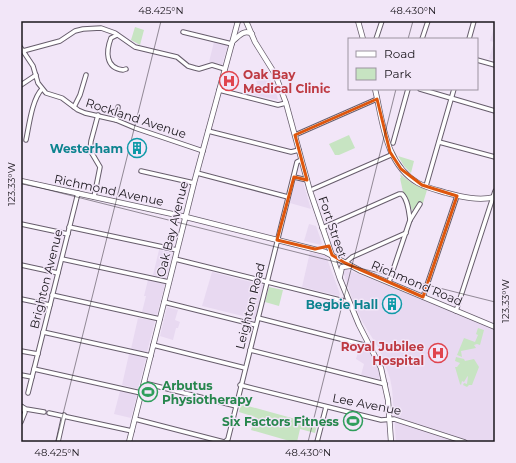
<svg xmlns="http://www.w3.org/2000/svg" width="516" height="463" viewBox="0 0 516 463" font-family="Montserrat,sans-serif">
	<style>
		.built { fill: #e8d9f1 }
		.green { fill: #c7e4c2 }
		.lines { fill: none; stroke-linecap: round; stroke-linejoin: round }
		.minor-casing { stroke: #675d6c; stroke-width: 5.5 }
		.major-casing { stroke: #675d6c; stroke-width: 6 }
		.minor { stroke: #fff; stroke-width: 3.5 }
		.major { stroke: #fff; stroke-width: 4.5 }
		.marked { fill: none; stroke: #de560d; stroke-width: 3; stroke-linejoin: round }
		.ticks { fill: none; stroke: #1b171d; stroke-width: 1; stroke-opacity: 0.45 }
		.labels { text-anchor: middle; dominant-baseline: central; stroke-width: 3; stroke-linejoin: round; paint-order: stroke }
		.health-label { font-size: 12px; font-weight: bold; fill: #be3a42; stroke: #f2e6f8; text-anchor: start }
		.street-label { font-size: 12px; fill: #1b171d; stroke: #f2e6f8 }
		.culture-label { font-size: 12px; font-weight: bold; fill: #0d838f; stroke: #f2e6f8; text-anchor: end }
		.leisure-label { font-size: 12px; font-weight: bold; fill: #27864d; stroke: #f2e6f8; text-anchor: start }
		.neatline { fill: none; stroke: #1b171d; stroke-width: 1.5 }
		.ticks-label { font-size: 10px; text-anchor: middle; fill: #1b171d }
	</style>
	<rect width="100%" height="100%" fill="#f2e6f8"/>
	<g class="built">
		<path d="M495,24V60L489,59L494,42L490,41Z"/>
		<path d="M214,42L228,45L222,65L209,62Z"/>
		<path d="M267,74L275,88L278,100L254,95L257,83L256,81Z"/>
		<path d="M296,180L303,182L311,209L290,203Z"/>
		<path d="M309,224L316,226L322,243L321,245L304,241Z"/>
		<path d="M159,250L173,253L166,279L153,275Z"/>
		<path d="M310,252L326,256L340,294L339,296L302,287Z"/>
		<path d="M346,269L495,328V442H396L392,389L390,378L379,349L362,321L354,304L343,272Z"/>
		<path d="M212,272L263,285L255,319L202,306Z"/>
		<path d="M148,280L165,284L157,315L142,312L146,296H144Z"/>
		<path d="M167,307L178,310L175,320L180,322L178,328H176L173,340L160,336Z"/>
		<path d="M138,318L155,321L147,352L131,349Z"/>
		<path d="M360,346L367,348L377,366L380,376L379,379L361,375L364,364L356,359Z"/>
		<path d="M129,354L146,358L138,389L122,385Z"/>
		<path d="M120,391L137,395L131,418L114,414Z"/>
	</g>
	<g class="green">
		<path d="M135,27L144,30L140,45L131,40Z"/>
		<path d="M349,135L355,148L339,155H335L329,144Z"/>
		<path d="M398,156L414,161L411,173L404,166Z"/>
		<path d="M400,174L413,184L427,190L423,203L419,202L413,211L412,210L407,197L403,192L400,178H401Z"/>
		<path d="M269,287L283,290L279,306L265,302Z"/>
		<path d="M478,328L484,330L480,345L477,344L474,345L476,348L461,351L462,357L457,355L464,338L475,342L478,335L476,334Z"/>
		<path d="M456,357L464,359L465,361L474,359L479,367L472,385H469L467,387L463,385L464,383L467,384L468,376L467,377L464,382L462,381L461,385L460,384L455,367H457L460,363L455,361Z"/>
		<path d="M241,404L317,425L315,433L300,429L297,442H293L251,430L255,417L239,412Z"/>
	</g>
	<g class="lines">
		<defs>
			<g id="minor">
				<path d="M183,32L232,44"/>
				<path d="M117,35L111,38C106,51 105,68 123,70L126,69"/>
				<path d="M376,39L382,21"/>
				<path d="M422,39L428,21"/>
				<path d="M469,39L474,21"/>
				<path d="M21,48L33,66L38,83L46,93L62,98L78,110L85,113L116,120L135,128L203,151"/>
				<path d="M23,51L60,41L75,31L83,29L101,28L115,33L135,47L177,57L188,66L195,68L199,69L212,65L225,69"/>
				<path d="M477,60L495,65"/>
				<path d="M21,85L36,75"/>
				<path d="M420,89L495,111"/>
				<path d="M219,90L278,105L286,103"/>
				<path d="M74,107L80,95L86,75"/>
				<path d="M116,120L118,107"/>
				<path d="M208,131L291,152L299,150"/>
				<path d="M295,135L377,99"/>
				<path d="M26,140C29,126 32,99 42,89"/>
				<path d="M439,142L495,157"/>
				<path d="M393,143L408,89"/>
				<path d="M141,171L194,183"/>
				<path d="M197,173L288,197"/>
				<path d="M294,177L307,180"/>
				<path d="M426,186L454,89"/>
				<path d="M313,189L391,155"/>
				<path d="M94,197L100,167L90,150L91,141L98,115"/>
				<path d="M21,224L68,234"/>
				<path d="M69,227L177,250"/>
				<path d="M322,228L399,194H402C408,200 409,212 410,220"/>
				<path d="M62,259L169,282"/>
				<path d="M175,259L348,302"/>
				<path d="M345,263L352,257L406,233"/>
				<path d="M21,265L58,273"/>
				<path d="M389,282L410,220L420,204"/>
				<path d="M52,295L160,319"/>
				<path d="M423,297L457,196"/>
				<path d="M21,299L50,305"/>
				<path d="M164,302L256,325"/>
				<path d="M456,311L495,191"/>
				<path d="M258,318L364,345L368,343"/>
				<path d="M43,332L151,356"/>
				<path d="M153,345L245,368"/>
				<path d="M250,350L385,384"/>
				<path d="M21,351L38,354"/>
				<path d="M34,369L141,393"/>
				<path d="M21,375L32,377"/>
				<path d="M144,383L236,406"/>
				<path d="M240,385L381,420L394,419L465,442"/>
				<path d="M28,393L78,193"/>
				<path d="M21,406L26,409L44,412"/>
				<path d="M49,413L132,431"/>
				<path d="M135,419L224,442"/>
				<path d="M21,422L25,412L22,407"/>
				<path d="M58,442L64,415"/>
				<path d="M225,442L228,439L297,162L301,160"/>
				<path d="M317,442L326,407"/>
			</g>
			<g id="major">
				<path d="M246,21L255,42L275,74L286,103L310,191L340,279L359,325L381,368L388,400L391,442"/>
				<path d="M358,21L363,39"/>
				<path d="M233,41C239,36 244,29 252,34"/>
				<path d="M375,89C383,122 385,164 418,183C427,188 437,190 447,193C462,197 479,201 495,197"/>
				<path d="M21,181L186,217L325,252L361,271L495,327"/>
				<path d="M340,276L342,267L350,266"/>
				<path d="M129,442L194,183L238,21"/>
			</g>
		</defs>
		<use href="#minor" class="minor-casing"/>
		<use href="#major" class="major-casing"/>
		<use href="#minor" class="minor"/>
		<use href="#major" class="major"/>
	</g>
	<path class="marked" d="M377,99L390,152L401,169L422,185L457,196L423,297L345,263L332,255L329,246L315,249L277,240L294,177L307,180L295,135Z"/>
	<path class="ticks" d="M408,39L413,21M21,183L495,302M56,442L161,21M308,442L396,89"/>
	<defs>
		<symbol id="hospital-ring" viewBox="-11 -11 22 22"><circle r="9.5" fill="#f2e6f8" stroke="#e0444e" stroke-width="1.5"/><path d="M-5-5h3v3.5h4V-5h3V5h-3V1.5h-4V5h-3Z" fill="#e0444e"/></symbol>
		<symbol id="building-ring" viewBox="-11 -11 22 22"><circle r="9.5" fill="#f2e6f8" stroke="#0f9aa8" stroke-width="1.5"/><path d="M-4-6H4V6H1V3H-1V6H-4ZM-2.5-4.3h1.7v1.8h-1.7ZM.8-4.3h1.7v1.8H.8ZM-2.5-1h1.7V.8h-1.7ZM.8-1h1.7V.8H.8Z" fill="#0f9aa8"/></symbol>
		<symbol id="stadium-ring" viewBox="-11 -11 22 22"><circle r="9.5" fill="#f2e6f8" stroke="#2e9e5b" stroke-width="1.5"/><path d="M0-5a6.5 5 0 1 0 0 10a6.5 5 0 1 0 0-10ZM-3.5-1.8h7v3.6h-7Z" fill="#2e9e5b"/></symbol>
	</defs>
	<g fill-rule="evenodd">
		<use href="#hospital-ring" x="218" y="70" width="22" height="22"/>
		<use href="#building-ring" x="126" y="137" width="22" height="22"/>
		<use href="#building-ring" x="381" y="293" width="22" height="22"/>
		<use href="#hospital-ring" x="427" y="342" width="22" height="22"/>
		<use href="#stadium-ring" x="137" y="381" width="22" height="22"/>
		<use href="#stadium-ring" x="342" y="410" width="22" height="22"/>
	</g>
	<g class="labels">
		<g class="health-label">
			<text x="243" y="74">Oak Bay<tspan x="243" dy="14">Medical Clinic</tspan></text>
			<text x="424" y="346" text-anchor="end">Royal Jubilee<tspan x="424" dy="14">Hospital</tspan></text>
		</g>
		<g class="street-label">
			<text transform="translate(136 118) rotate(18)">Rockland Avenue</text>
			<text transform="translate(109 190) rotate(12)">Richmond Avenue</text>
			<text transform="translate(333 227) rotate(71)">Fort Street</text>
			<text transform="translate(172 229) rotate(-76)">Oak Bay Avenue</text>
			<text transform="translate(46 279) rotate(-76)">Brighton Avenue</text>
			<text transform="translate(417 283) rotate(23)">Richmond Road</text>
			<text transform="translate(250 306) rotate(-76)">Leighton Road</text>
			<text transform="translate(367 404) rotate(11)">Lee Avenue</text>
		</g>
		<g class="culture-label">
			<text x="123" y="148">Westerham</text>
			<text x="378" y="304">Begbie Hall</text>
		</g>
		<g class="leisure-label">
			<text x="162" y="385">Arbutus<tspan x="162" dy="14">Physiotherapy</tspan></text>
			<text x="339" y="421" text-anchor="end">Six Factors Fitness</text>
		</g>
	</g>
	<rect width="516" height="463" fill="none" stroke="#f2e6f8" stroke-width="44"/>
	<rect x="348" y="38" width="130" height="52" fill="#f2e6f8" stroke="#9c93a0"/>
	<rect x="356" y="51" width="20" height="6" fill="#ffffff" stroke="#9c93a0"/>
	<text x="384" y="58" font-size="12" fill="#1b171d">Road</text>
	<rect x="356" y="68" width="20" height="12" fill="#c7e4c2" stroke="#9c93a0"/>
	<text x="384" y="78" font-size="12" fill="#1b171d">Park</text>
	<rect x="22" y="22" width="472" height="419" class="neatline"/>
	<g class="ticks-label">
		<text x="161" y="14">48.425°N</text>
		<text x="413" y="14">48.430°N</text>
		<text transform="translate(11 184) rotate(-90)" y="4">123.33°W</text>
		<text transform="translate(505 301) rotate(-90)" y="4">123.33°W</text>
		<text x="57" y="456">48.425°N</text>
		<text x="308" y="456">48.430°N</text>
	</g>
</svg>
